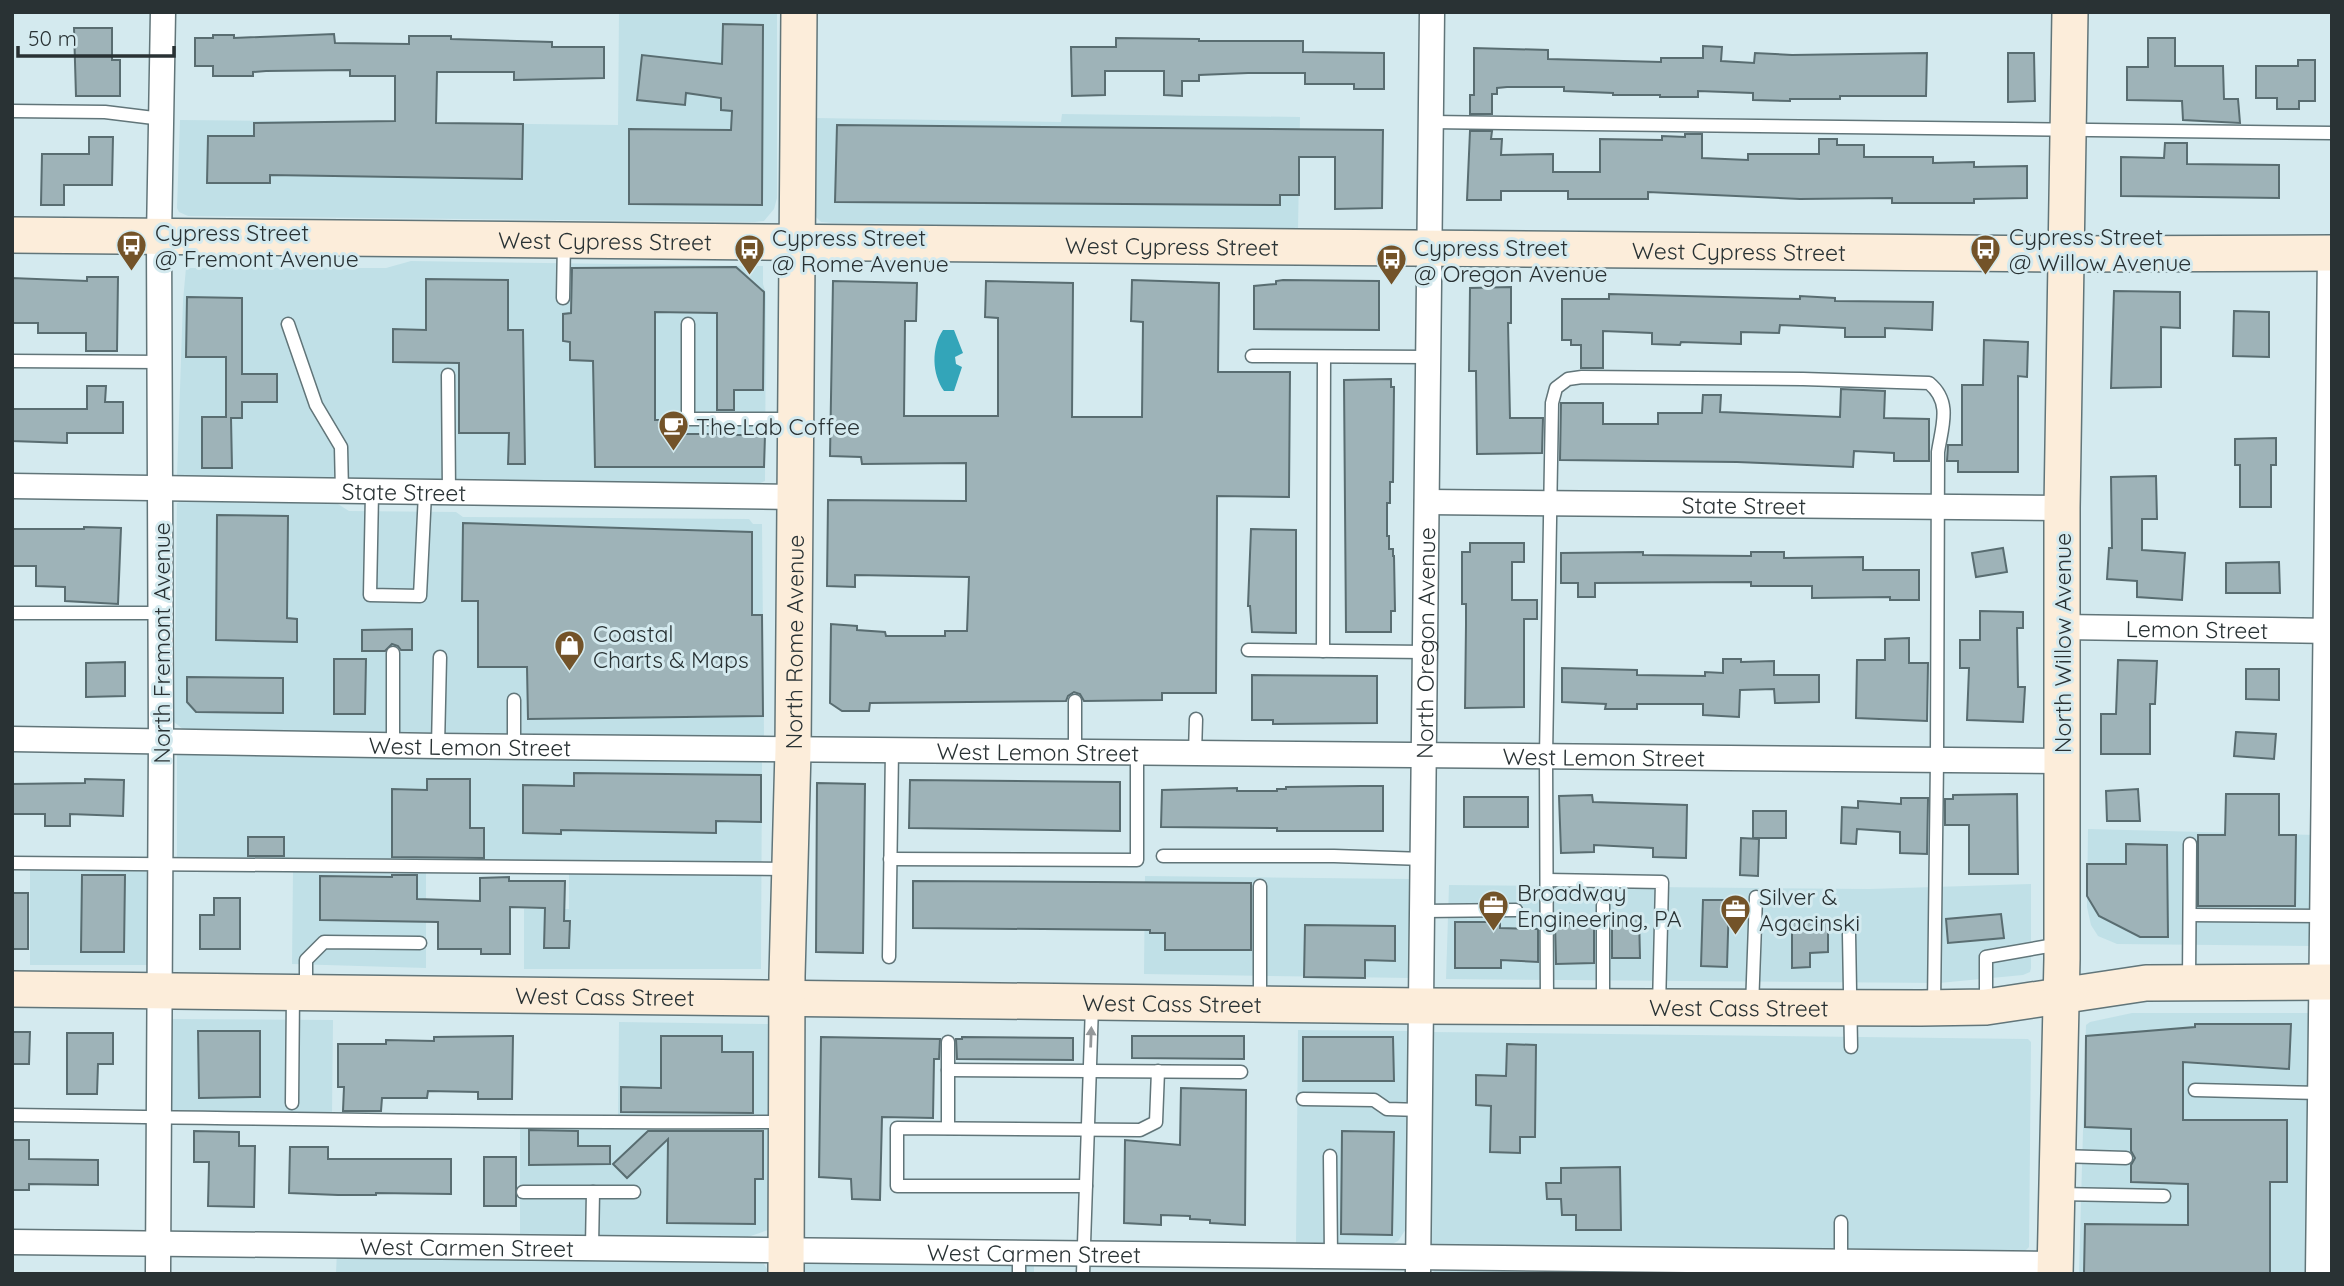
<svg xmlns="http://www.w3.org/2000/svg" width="2344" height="1286" viewBox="0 0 2344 1286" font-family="Quicksand,sans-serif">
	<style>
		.built { fill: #c0e0e7 }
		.water { fill: #33a5b9 }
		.building { fill: #9eb3b8; stroke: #596d71; stroke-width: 2 }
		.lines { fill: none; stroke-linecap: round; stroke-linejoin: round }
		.lane-casing { stroke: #617579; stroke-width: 15 }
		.street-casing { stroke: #617579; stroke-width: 27 }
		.secondary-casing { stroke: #617579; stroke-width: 38 }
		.lane { stroke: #fff; stroke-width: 12 }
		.street { stroke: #fff; stroke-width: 24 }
		.secondary { stroke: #fcedda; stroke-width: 35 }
		.oneway { fill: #94989a }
		.labels { text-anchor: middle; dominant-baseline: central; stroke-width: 6; stroke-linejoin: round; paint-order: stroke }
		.poi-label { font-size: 23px; fill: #293234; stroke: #d4eaef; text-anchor: start }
		.street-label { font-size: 23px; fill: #293234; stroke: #d4eaef }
	</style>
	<rect width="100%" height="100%" fill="#d4eaef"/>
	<g class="built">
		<path d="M619,12H777V198L774,209L764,221L755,222L188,216L179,212L177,208L180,120L618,125Z"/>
		<path d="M1062,114L1300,117L1298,229L833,223L821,222L814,215L815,118L1061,122Z"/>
		<path d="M411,261L763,266V284L766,294L765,481L755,485L177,476L183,301L186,268H386Z"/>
		<path d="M330,499L349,511L456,512L463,517L749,519L753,524H762L764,737L184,730L174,722L177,503L184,500Z"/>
		<path d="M177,753L762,760L761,969H524V909H569V873H426V968L292,964L293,871L177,870Z"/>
		<path d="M2088,829L2315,835L2313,946L2117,944L2098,936L2091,925L2087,907Z"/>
		<rect x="30" y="870" width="119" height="95"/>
		<path d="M1145,876L1411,879V978L1144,974Z"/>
		<path d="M2031,884V968L2030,972L2023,975L1939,983L1446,979L1449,885L1869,889Z"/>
		<path d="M2132,1013H2308L2309,1274H2079L2086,1025L2090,1022Z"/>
		<path d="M169,1019L333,1020L332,1113L169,1112Z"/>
		<path d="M619,1022L769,1024L772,1031L770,1223L768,1230L742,1239L520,1236V1116L618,1117Z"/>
		<path d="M1298,1030L1407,1031L1409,1034L1408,1226L1398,1241L1390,1245L1296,1246Z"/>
		<path d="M1431,1032L2028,1039L2031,1042L2029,1247L2024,1252L1434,1247L1429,1242Z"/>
		<path d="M337,1252L751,1258L764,1264L770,1274H336Z"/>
		<path d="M814,1259L1034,1263V1274H800V1269L804,1263Z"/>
		<path d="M1435,1269H1800V1274H1432Z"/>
	</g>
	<path class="water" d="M943,330H954L963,353L955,357L956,364L962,367L954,391H944C932,374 931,348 943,330Z"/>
	<g class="building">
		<path d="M723,24L763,25L762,205L629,204V129L731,130L732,111L721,110V98L686,93L685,105L637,100L642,55L722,64Z"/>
		<path d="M74,28H112V60H120V96H76Z"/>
		<path d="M334,34L335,43L409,44V36H451V39L552,42V47H604V78L514,80V72H437L436,123L523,124L522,179L270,175V183H207L208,136H254V123L395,121V76H350V70L266,71L253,72V76H213V66H195V38H213V35H234V38Z"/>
		<path d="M1116,38L1199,39V41H1303V52L1384,53V89H1354V84H1305V73H1248L1199,75V81H1182V96L1164,95V71H1105V95L1072,96L1071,47H1116Z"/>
		<path d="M2148,38H2175V66H2223L2224,99H2238L2240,123L2183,120L2182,101L2127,100V67H2148Z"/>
		<path d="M1703,46L1722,47L1721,61L1754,63L1755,53L1792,55L1927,53L1926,96H1840V99H1790V101L1753,100V93L1698,91V97H1660V95H1613V93L1564,91V87H1507L1497,88V94H1492V114H1470V95H1474V48L1548,50V59L1661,62V58H1703Z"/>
		<path d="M2008,53H2034L2035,101L2008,102Z"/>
		<path d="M2298,60H2315V101H2299V109H2277V98H2256V66H2298Z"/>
		<path d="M837,125L1383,130L1382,208L1335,209V157H1299V195H1280V205L835,202Z"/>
		<path d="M1470,131H1492L1491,139H1502L1501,155L1553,154V172H1600V139L1662,140V136L1685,137V134H1702V158L1748,160V154H1819V139H1837V145H1864V157H1933V163L1974,162V167L2027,166V198L1974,199V203H1892V198L1800,199L1648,192V199H1568V191H1501V200H1467Z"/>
		<path d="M89,137H113L112,185H64V205H41L42,154H89Z"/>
		<path d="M2165,143H2187V164L2279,165V198L2121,196V157L2164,158Z"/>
		<path d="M736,267L764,292L763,390H734V410H717V313L655,312V420H665V434H717V428H733V435H765L764,467H595L593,361L570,360V342L563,341V314L571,313L572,268Z"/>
		<path d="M87,277H118L117,351H86V333H38V323H12V278L87,281Z"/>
		<path d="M426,279L508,280V330H523L525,464H508L509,433H459V363L393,362V329L426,330Z"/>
		<path d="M1132,280L1219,283L1218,372H1290L1289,497L1217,496L1216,693H1162V700L1084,701L1080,694L1074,692L1068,696L1066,701L870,703L869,711H842L830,703L831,624L857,626V630L885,632L886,636H945V631H967L969,577L855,575V587L827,586L828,500L966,501V463L862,464L861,457L830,456L833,281L917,283L916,321H905L904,416H998V318L985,317L986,281L1073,283L1072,417H1142L1143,322L1131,321Z"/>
		<path d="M1283,280L1379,281V330L1254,329V286L1276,284V281Z"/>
		<path d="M1511,287V323H1508L1510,418H1543L1542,453L1477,454L1476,371H1469L1470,288Z"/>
		<path d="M2114,291L2180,292V328L2161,327V387L2111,388Z"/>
		<path d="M1609,294L1800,299V296L1835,298V301L1933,302L1932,330L1885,328V337H1845V328L1780,325L1779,333L1741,332V344L1681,342L1680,345L1652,344V333L1603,331V368H1581V345H1571V340H1562V299H1609Z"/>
		<path d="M187,297L242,298V374H277V402H242V418H231L232,468H202V417H226V357H186Z"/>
		<path d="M2234,311L2269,312V357L2233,356Z"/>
		<path d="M1984,340L2028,342L2027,377L2018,376V472H1958V461H1947L1948,445H1962V385H1983Z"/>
		<path d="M1391,379V387H1394L1393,482H1390V503H1387V536H1389V549H1393V556H1394L1395,611H1391V632H1346L1344,380Z"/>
		<path d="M87,386H106L105,402H123V433H67V443L12,441V409H87Z"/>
		<path d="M1841,389L1885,391L1884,418L1929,419V461H1894V453L1854,451L1853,467L1737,462L1560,460L1561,403H1603V424H1658V413H1702L1703,395H1721L1720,412L1840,417Z"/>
		<path d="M2276,438V465H2271V507H2240V465H2235V439Z"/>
		<path d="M2156,476L2157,519H2142V550L2185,553L2182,600L2137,597V581L2107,579L2109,548H2112L2111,477Z"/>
		<path d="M217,515L288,516L287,618L297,619V642L216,640Z"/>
		<path d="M463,523L752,532V615H762L763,716L528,719L527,667H478V601H462Z"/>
		<path d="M84,527L121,528L118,604L65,601V587L36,586V566H12V529H84Z"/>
		<path d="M1251,529L1296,530V633L1252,632L1250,606H1248Z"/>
		<path d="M1470,543H1524V562H1512V600H1537V619H1524V707L1465,708L1466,625V604H1462V552H1470Z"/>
		<path d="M2003,548L2007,572L1976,577L1972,553Z"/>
		<path d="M1643,552V555L1751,556V552H1784V558L1863,557V570H1919V600H1890V597L1812,598V586H1751V582L1595,583V597H1578V583H1561V553Z"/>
		<path d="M2279,562L2280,593H2226V563Z"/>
		<path d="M1980,611L2023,612V628H2017L2018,687H2025L2023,722L1967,720L1969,668H1960V640H1980Z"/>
		<path d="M412,629V650H401L398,646L392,644L385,651H362V630Z"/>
		<path d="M1909,638V663H1928L1927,721L1856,718L1857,660H1885V639Z"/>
		<path d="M334,659H366L365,714H334Z"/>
		<path d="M1723,659H1741V662L1774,661V675H1819V702L1775,703L1774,689L1740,690L1739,717L1703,715V704H1637V709H1605L1606,704L1562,702V668L1637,670V675L1705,676V672L1723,673Z"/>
		<path d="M2118,660L2157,661L2155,704H2150V754H2101V714H2116Z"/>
		<path d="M125,662V696L86,697V663Z"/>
		<path d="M2246,669H2279V700L2246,699Z"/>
		<path d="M1252,675L1377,676V723L1273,724V720H1252Z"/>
		<path d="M187,677L283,678V713L196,712L187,702Z"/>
		<path d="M2236,732L2276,734L2274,759L2234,756Z"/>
		<path d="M574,773L761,775V822L716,821V833L561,830V834L523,833V785L574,786Z"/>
		<path d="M85,779L124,780L123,816L70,814V826H45V814H12V784L85,783Z"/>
		<path d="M427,779H470V828H484V858L392,857V789L427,790Z"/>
		<path d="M910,780L1120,782V831L909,828Z"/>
		<path d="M817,783L865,784L863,953L816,952Z"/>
		<path d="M1361,786H1383V831H1277V828L1161,827L1162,790L1237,788V791H1277V789H1286V787Z"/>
		<path d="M2138,789L2140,821H2107L2106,791Z"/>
		<path d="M2017,794L2018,874H1969V825H1945V799H1953V795Z"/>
		<path d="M2226,794H2279V835H2296L2295,906H2198V835H2225Z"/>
		<path d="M1592,795L1593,802L1687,805L1686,858L1653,857V848L1594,845V852L1561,853L1559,796Z"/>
		<rect x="1464" y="797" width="64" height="30"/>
		<path d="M1901,798H1928L1927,854L1900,853V832L1857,829L1856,844L1841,843L1842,807L1858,808V801L1901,804Z"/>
		<rect x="1753" y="811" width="33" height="27"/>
		<rect x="248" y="837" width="36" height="19"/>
		<path d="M1741,838L1759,839L1758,876L1740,875Z"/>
		<path d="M2126,844L2167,845L2168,937H2140L2099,916L2087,896V864H2126Z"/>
		<path d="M82,875H125L124,952H81Z"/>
		<path d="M392,875H417V899L480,901V878L509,877V881H565L564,921H570L569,948H544L545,908L510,907V954H481V949H438V922L320,920V876L392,877Z"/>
		<path d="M913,881L1251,883V950H1165V933H1150V930L913,928Z"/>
		<rect x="12" y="893" width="16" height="56"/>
		<path d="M214,898H240V949H200V915H214Z"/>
		<path d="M1703,900H1729L1727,967L1701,966Z"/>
		<path d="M2001,914L2004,938L1948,943L1946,919Z"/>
		<path d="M1612,916H1639L1640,958H1612Z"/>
		<path d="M1455,922H1500V928L1538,929V962L1501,960V968H1455Z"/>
		<path d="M1828,922V952L1810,953V967L1792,968V923Z"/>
		<path d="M1555,923H1594V963L1556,964Z"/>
		<path d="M1305,925L1395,926V961L1365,960V978L1304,977Z"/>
		<path d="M2195,1024H2291L2289,1069L2183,1062V1120H2287V1182H2270V1274H2084L2085,1224L2188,1225V1184L2131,1182V1165L2135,1158L2131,1151V1129L2085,1127L2086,1036L2195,1027Z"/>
		<path d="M198,1031H260V1097L199,1098Z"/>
		<path d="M12,1032H30L29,1064H12Z"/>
		<path d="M67,1033H113V1064H98L97,1094H67Z"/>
		<path d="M513,1036L512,1099H478V1092L428,1091L427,1098H382L381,1111H343L344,1087H338V1044H386V1040L434,1041V1037Z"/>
		<path d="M661,1036H722V1052H753V1113L621,1112V1087L661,1088Z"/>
		<path d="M1132,1036H1244V1059L1132,1058Z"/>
		<path d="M821,1037L940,1039L939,1059H934L933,1118L882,1117L880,1200L852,1199L851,1179L819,1177Z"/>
		<path d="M962,1037L1073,1038V1060L957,1059L956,1039H962Z"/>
		<path d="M1303,1037H1393L1394,1081H1303Z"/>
		<path d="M1507,1044L1536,1045L1535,1137H1520V1153L1490,1152L1491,1106L1476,1105V1075L1506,1076Z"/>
		<path d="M1181,1088L1246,1090L1245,1225L1210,1223V1220L1190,1219V1216L1161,1215V1225L1124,1223L1125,1140L1180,1145Z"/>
		<path d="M529,1130L578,1131V1146H610V1164L529,1165Z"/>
		<path d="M194,1131L239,1132V1146H255L254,1207L208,1206L209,1162H194Z"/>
		<path d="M648,1131H763V1179H755V1224L667,1223L668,1139L627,1178L613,1164Z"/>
		<path d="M1342,1131L1394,1132L1392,1235L1341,1234Z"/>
		<path d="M12,1140H29V1159L98,1160V1185L29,1184V1190H12Z"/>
		<path d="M290,1147H328V1159H451V1194L376,1193V1195H338L289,1193Z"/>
		<rect x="484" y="1157" width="32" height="49"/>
		<path d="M1620,1167L1621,1230H1576V1215H1562L1561,1199H1547L1546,1183H1561V1168Z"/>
	</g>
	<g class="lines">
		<defs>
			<g id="lane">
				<path d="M12,111L105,112L162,119"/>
				<path d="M1431,122L2332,133"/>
				<path d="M563,298L564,241"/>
				<path d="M288,324L316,405L341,447L342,492"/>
				<path d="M688,324V419H792"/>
				<path d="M1252,356L1427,357"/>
				<path d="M12,361L161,362"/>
				<path d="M448,375L449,493"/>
				<path d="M372,493L370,595L420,596L425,493"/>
				<path d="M12,613H161"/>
				<path d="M1248,650L1425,652"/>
				<path d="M1323,651L1324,357"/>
				<path d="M393,653V745"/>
				<path d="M1075,701V752"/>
				<path d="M438,746L440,657"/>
				<path d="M514,747V700"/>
				<path d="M1195,753L1196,719"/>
				<path d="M1163,856H1334L1424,859"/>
				<path d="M890,859L1137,860V753"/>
				<path d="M12,863L789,869"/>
				<path d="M1547,880L1662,882L1659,1007"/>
				<path d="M1603,905V1006"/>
				<path d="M1423,911L1516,910"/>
				<path d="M2190,915L2322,916"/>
				<path d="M1849,934L1851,1047"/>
				<path d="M889,957L892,750"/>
				<path d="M2189,980L2190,844"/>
				<path d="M306,989V960L324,942L420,943"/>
				<path d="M1260,1001V886"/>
				<path d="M1986,1003V957L2060,944"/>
				<path d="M1547,1006L1546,756L1552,403L1556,388L1568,379L1582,377L1803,379L1929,383C1952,402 1942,426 1938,452L1937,760L1934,1006"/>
				<path d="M1752,1007L1756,897"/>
				<path d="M948,1070L1241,1072"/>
				<path d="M2195,1090L2320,1093"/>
				<path d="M1303,1099L1374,1100L1387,1109L1421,1110"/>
				<path d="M292,1103L293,993"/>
				<path d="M12,1115C269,1119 526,1123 783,1122"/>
				<path d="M948,1128V1042"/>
				<path d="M1330,1156L1331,1257"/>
				<path d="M2059,1156L2126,1158"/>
				<path d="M1086,1186H897V1128L1140,1130L1156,1122L1158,1071"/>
				<path d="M523,1192H634"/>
				<path d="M2059,1194L2164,1196"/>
				<path d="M1841,1222V1262"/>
				<path d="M592,1246L593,1192"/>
				<path d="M1019,1274V1251"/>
				<path d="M1083,1274L1092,1005"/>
			</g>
			<g id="street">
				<path id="s1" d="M12,486L795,497"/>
				<path id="s2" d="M1427,502L2062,508"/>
				<path id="s3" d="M2062,627L2332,631"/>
				<path id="s4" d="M12,739L438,746L2062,761"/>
				<path id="s5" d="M12,1242L2055,1264"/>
				<path id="s6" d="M1418,1273L1432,12"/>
				<path d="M158,1274L161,740L159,237L163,12"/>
				<path d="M2318,1274L2330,253"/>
			</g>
			<g id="secondary">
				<path id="s7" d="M12,235L2066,254L2332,253"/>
				<path id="s8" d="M12,989L1422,1006L1921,1008L1986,1007L2146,983L2332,982"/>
				<path id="s9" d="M786,1274L787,976L793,750L799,12"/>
				<path d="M2055,1274L2062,959V508L2070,12"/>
			</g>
		</defs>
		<use href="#lane" class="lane-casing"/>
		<use href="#street" class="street-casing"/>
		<use href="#secondary" class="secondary-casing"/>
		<use href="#lane" class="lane"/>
		<use href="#street" class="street"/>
		<use href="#secondary" class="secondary"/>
	</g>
	<defs><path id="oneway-solid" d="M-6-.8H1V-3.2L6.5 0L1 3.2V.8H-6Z" transform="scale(1.75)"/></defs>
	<use class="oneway" href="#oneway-solid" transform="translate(1091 1037) rotate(-88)"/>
	<defs>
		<symbol id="bus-pin" viewBox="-11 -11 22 30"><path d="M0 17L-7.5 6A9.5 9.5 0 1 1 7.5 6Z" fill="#735329" stroke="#d4eaef"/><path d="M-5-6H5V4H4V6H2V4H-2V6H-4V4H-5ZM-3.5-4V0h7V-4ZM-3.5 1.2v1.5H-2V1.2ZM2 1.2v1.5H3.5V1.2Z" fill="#fff"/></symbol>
		<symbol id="cafe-pin" viewBox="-11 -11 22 30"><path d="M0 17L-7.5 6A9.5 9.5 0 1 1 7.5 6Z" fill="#735329" stroke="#d4eaef"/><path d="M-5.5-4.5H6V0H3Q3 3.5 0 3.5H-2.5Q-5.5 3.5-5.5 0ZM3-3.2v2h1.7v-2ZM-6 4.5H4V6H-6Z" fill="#fff"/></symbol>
		<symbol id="shop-pin" viewBox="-11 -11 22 30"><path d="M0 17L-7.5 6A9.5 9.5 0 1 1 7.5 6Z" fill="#735329" stroke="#d4eaef"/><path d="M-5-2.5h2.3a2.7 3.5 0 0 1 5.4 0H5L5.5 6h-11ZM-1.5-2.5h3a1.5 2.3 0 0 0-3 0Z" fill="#fff"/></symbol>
		<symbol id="office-pin" viewBox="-11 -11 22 30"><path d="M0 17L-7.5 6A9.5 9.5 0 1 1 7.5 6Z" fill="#735329" stroke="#d4eaef"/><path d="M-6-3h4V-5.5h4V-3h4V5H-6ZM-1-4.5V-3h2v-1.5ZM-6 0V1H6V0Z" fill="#fff"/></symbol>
	</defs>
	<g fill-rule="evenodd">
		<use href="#bus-pin" x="114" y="228" width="35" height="47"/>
		<use href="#bus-pin" x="1968" y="232" width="35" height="47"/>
		<use href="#bus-pin" x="732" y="232" width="35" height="47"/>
		<use href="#bus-pin" x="1374" y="242" width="35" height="47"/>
		<use href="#cafe-pin" x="656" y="408" width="35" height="47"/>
		<use href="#shop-pin" x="552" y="628" width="35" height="47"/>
		<use href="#office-pin" x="1476" y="888" width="35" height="47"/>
		<use href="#office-pin" x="1718" y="892" width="35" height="47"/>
	</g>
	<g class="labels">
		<g class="poi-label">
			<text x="155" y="232">Cypress Street<tspan x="155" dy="26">@ Fremont Avenue</tspan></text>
			<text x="2009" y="236">Cypress Street<tspan x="2009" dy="26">@ Willow Avenue</tspan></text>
			<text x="772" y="237">Cypress Street<tspan x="772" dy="26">@ Rome Avenue</tspan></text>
			<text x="1414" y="247">Cypress Street<tspan x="1414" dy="26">@ Oregon Avenue</tspan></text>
			<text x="696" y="426">The Lab Coffee</text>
			<text x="593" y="633">Coastal<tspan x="593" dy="26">Charts &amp; Maps</tspan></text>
			<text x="1517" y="892">Broadway<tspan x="1517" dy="26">Engineering, PA</tspan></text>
			<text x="1759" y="896">Silver &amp;<tspan x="1759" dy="26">Agacinski</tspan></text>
		</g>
		<g class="street-label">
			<text stroke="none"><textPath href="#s7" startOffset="593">West Cypress Street</textPath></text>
			<text stroke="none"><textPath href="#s7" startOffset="1160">West Cypress Street</textPath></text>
			<text stroke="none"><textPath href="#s7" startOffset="1727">West Cypress Street</textPath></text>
			<text stroke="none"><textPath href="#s1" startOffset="392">State Street</textPath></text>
			<text stroke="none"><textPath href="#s2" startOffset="317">State Street</textPath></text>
			<text stroke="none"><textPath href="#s3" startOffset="135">Lemon Street</textPath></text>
			<text transform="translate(161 643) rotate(-90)">North Fremont Avenue</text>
			<text stroke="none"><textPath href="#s9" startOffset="632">North Rome Avenue</textPath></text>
			<text stroke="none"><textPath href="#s6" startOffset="630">North Oregon Avenue</textPath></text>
			<text transform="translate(2062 643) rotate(-90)">North Willow Avenue</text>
			<text stroke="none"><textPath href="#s4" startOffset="458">West Lemon Street</textPath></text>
			<text stroke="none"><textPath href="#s4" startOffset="1026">West Lemon Street</textPath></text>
			<text stroke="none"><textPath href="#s4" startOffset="1592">West Lemon Street</textPath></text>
			<text stroke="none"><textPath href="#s8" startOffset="593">West Cass Street</textPath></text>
			<text stroke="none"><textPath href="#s8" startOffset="1160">West Cass Street</textPath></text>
			<text stroke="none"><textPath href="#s8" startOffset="1727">West Cass Street</textPath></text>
			<text stroke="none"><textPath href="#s5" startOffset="455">West Carmen Street</textPath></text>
			<text stroke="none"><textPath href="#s5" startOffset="1022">West Carmen Street</textPath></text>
		</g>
	</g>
	<rect width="2344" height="1286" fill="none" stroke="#293234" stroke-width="28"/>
	<path d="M18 46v10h156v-10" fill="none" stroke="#293234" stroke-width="3.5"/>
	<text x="28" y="46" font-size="21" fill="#293234" stroke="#d4eaef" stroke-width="5" paint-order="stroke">50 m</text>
</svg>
